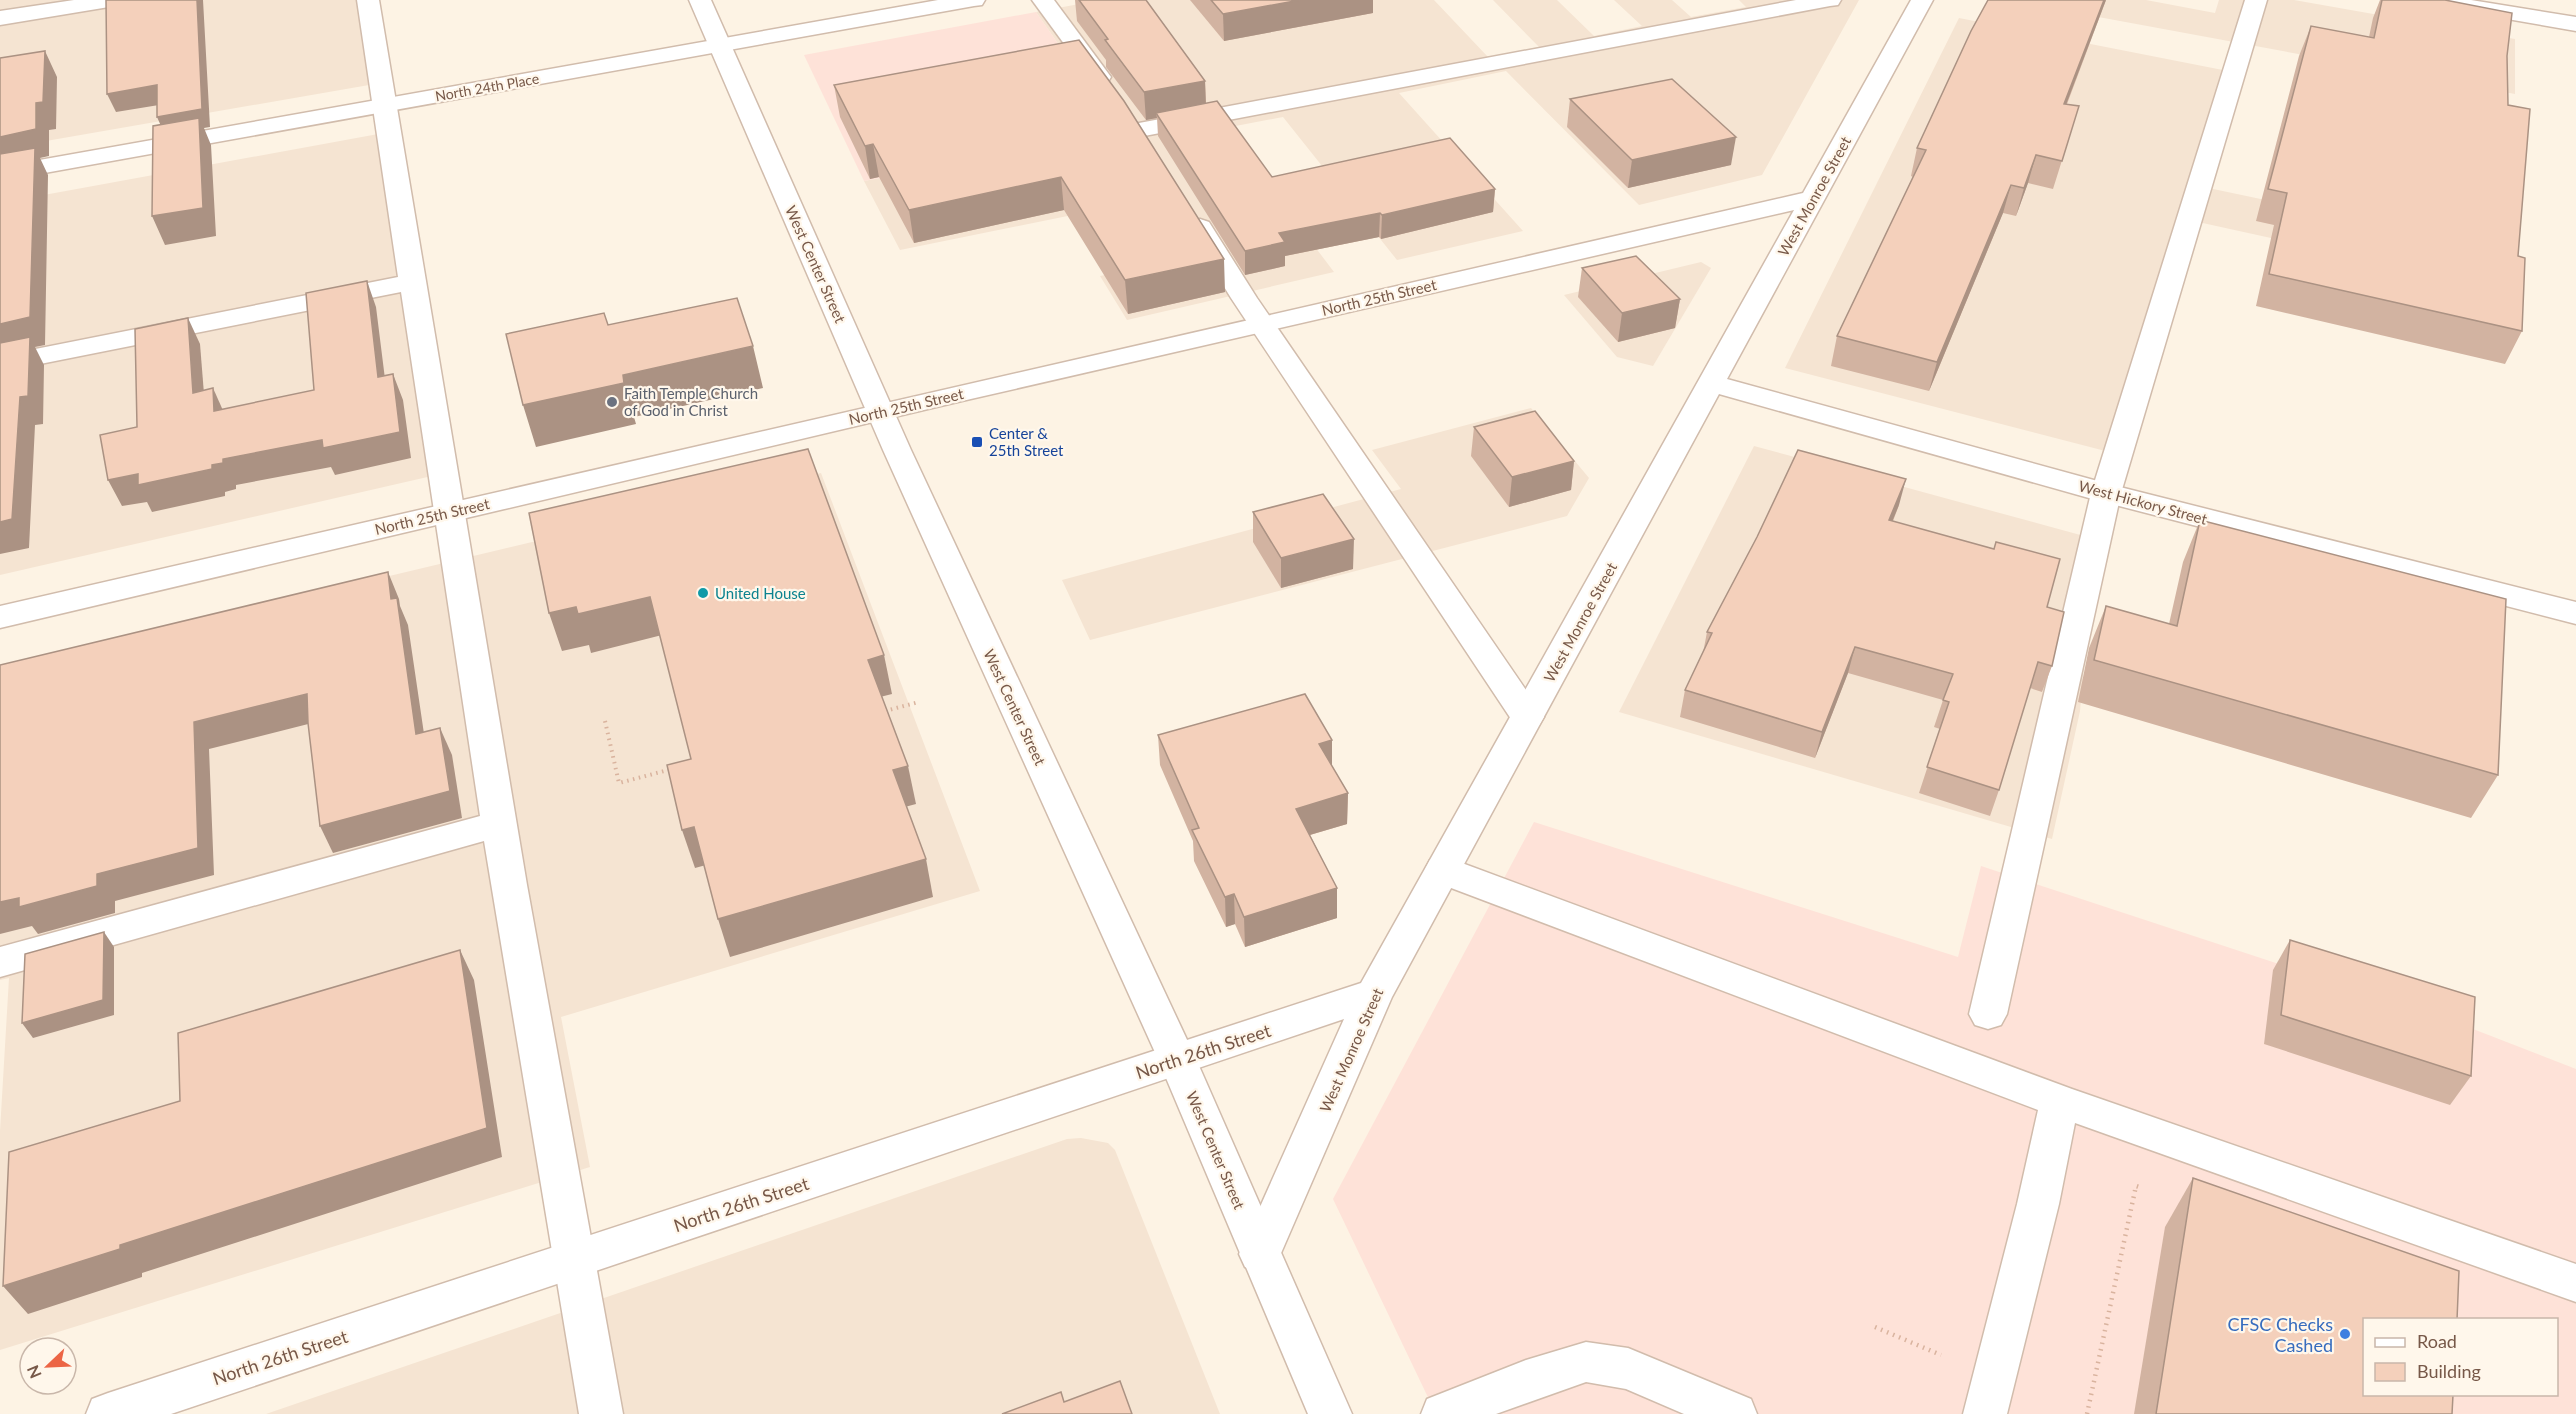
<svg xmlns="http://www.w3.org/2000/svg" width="2576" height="1414" viewBox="0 0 2576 1414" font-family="Lato,sans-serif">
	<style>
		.residential { fill: #f5e4d2 }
		.commercial { fill: #fee2d8; fill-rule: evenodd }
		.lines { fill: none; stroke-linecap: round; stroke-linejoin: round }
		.service-casing { stroke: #d1bcac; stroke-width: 3 }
		.minor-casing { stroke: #d1bcac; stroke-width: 3 }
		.tertiary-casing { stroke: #d1bcac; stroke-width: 3 }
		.path-far1 { stroke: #d9b39e; stroke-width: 4; stroke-dasharray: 1.5 4.5; stroke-linecap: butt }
		.path { stroke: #d9b39e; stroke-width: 4.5; stroke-dasharray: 1.5 5; stroke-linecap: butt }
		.service { fill: #fff; fill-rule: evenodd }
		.minor { fill: #fff; fill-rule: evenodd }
		.tertiary { fill: #fff; fill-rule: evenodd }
		.wall { fill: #d2b3a1 }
		.shaded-wall { fill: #ab9283 }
		.building { fill: #f4d0bb; stroke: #ab9283; stroke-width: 1.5 }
		.worship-dot { fill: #6b7280; stroke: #fff7eb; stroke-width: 2 }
		.transit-dot { fill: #1a4fb4; stroke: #fff7eb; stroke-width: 2 }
		.culture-dot { fill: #0f9aa8; stroke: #fff7eb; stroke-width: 2 }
		.shop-dot { fill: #3f7fe0; stroke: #fff7eb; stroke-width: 2 }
		.labels { text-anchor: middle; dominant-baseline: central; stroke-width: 4.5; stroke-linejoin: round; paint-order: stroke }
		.far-street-label { font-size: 14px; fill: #775848; stroke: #fff7eb }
		.street-label { font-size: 15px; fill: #775848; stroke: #fff7eb }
		.worship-label { font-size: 15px; fill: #5b616d; stroke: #fff7eb; text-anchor: start }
		.transit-label { font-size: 15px; fill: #164399; stroke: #fff7eb; text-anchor: start }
		.culture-label { font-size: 15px; fill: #0d838f; stroke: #fff7eb; text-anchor: start }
		.near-street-label { font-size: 18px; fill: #775848; stroke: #fff7eb }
		.near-shop-label { font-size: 18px; fill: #366cbe; stroke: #fff7eb; text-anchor: end }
	</style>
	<rect width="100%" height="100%" fill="#fdf3e4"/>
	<g class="residential">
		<path d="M0,0H379L392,81L0,149Z"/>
		<path d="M1101,0H1434L1488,57L1539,47L1493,0H1557L1594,36L1642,26L1614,0H1672L1691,17L1746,7L1739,0H1859L1762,175L1639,205L1506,71L1399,93L1523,231L1397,260L1283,117L1225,128L1334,272L1127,320L1100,276L1195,256L1156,198L900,250L864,181L1121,134L1036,12Z"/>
		<path d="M2007,0H2146L2215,13L2219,0H2294L2515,39V94Z"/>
		<path d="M1959,18L2233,72L2199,186L2509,251L2506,290L2189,220L2117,454L1785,368Z"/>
		<path d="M400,130L443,391L458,470L0,575V203Z"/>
		<path d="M1701,262L1711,268L1653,366L1617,357L1564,295Z"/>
		<path d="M1531,408L1589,478L1567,516L1090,640L1062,580L1401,489L1372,450Z"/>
		<path d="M1754,446L2095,539L2080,711L2052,839L1619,712Z"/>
		<path d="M821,473L980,891L561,1017L590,1167L0,1350V1131L9,978L0,980V669Z"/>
		<path d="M1081,1138L1108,1143L1115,1150L1220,1414H266L1067,1139Z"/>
	</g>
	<g class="commercial">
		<path d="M1036,12L1121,134L864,181L804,55Z"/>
		<path d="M1534,822L1958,957L1981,866L2455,1022L2576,1069V1414H1436L1333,1199ZM2364,1320H2556V1394H2364Z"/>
	</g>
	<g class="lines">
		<defs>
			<g id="service">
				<path d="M74,0H126L123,5L115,6L0,25V11Z"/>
				<path d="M357,0H379L527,885L623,1414H579L484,841L0,977V947L480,816L401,292L0,372V356L398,277Z"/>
				<path d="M1032,0H1054L1111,77L1108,82L1100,84L1092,82Z"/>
				<path d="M1796,0H1841L1838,5L1830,6L1139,137L1131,135L1127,130L1131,125L1139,123Z"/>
				<path d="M2245,0H2267L2121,493L2007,1014L2001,1025L1988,1029L1975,1025L1969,1014L2091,493Z"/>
				<path d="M1200,219L1209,222L1257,298L1539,709L1544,717L1539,725L1527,729L1515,725L1231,298L1187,227L1191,222Z"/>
				<path d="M1443,856L2072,1089L2576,1264V1302L2075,1123L2059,1204L2007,1414H1963L2017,1204L2038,1110L1430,880L1425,870L1430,860Z"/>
				<path d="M1586,1342L1628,1348L1751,1399L1757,1414H1684L1626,1389L1586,1382L1496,1414H1421L1427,1399L1526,1360Z"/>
			</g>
			<g id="minor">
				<path d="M938,0H985L982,5L974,6L0,181V167Z"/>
				<path d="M1911,0H1933L1727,379L2112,485L2576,602V624L2096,500L1719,394L1392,997L1275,1267L1260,1273L1245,1267L1239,1254L1344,1019L171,1414H86L92,1399L108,1393L1361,983L1794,210L962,401L0,628V606L1803,193Z"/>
				<path d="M2421,0H2471L2576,17V31L2432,6L2424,5Z"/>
			</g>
			<path id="tertiary" d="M689,0H711L911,450L1196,1059L1352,1414H1308L1158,1059L883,450Z"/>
		</defs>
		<use href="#service" class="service-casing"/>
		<use href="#minor" class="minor-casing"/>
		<use href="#tertiary" class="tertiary-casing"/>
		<g class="path-far1">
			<path d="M885,711L919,702"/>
			<path d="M605,721L619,783L672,769"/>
		</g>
		<g class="path">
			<path d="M1875,1327L1941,1355"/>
			<path d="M2087,1414L2136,1186L2139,1187"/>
		</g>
		<use href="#service" class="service"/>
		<use href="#minor" class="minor"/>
		<use href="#tertiary" class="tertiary"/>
	</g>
	<g class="wall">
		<path d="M1075,0H1146L1205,81L1206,103L1272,177L1495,189L1493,212L1381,239L1379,237L1285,256V266L1245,275L1158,136L1157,118L1146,120L1106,67V60L1077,21Z"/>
		<path d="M1190,0H1373V13L1224,41Z"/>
		<path d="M2106,0L2067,104L2079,106L2053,189L2028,183L2016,216L2003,213L1929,391L1831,366L1837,336L1913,177L1911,176L1917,148Z"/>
		<path d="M2380,0H2445L2507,56L2508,105L2518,256L2522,331L2505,364L2256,306L2274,225L2256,221L2299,56L2311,26L2369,37L2373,18Z"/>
		<path d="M1079,40L1225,292L1128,314L1064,210L914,243L879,177L870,179L840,117L834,85Z"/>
		<path d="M1570,99L1731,165L1628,188L1567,127Z"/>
		<path d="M1582,268L1680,299L1675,328L1618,342L1578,297Z"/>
		<path d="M1474,427L1574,461L1571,490L1509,507L1471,456Z"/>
		<path d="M1899,505L1893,521L2047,607L2052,666L2042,692L2030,688L1999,790L1990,816L1919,793L1940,729L1934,727L1943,700L1848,673L1815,758L1680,717L1685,690L1703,653L1707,632Z"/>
		<path d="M1253,512L1353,569L1281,588L1253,542Z"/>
		<path d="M2200,520L2498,775L2471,818L2078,702L2089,648L2106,606L2169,624L2183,562Z"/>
		<path d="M1158,735L1332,740V766L1348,793L1347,824L1310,835L1337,888V918L1245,947L1235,924L1226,927L1194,861L1193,841L1160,765Z"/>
		<path d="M2290,940L2471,1076L2450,1105L2264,1044L2273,970Z"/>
		<path d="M2193,1178L2452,1414H2134L2165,1227Z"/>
	</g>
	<g class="shaded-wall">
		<path d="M197,0H203L210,127L204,128L211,145L216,236L165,245L152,216L165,135L157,117Z"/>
		<path d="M1300,0H1373V13L1224,41L1223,14Z"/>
		<path d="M2104,0H2106L2056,131L2064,104Z"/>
		<path d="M45,51L57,77L56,129L49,130V156L40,158L48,175L45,345L35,347L44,365L43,424L35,425L29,548L0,554V137L36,103Z"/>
		<path d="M1205,81L1206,108L1156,113L1157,118L1146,120L1144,92Z"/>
		<path d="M157,85L165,104L116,112L107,94Z"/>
		<path d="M1736,137L1731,165L1628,188L1632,160Z"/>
		<path d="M873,144L879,177L870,179L865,146Z"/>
		<path d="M2036,155L2028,183L2016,216L2024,188Z"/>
		<path d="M1061,177L1064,210L914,243L909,210Z"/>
		<path d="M2011,185L2003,213L1929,391L1937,362Z"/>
		<path d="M1495,189L1493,212L1381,239L1382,215Z"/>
		<path d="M1380,213L1379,237L1285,256V266L1245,275V251L1279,233Z"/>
		<path d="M1224,259L1225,292L1128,314L1125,280Z"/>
		<path d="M367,281L376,307L388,403L378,377Z"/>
		<path d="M1680,299L1675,328L1618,342L1622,313Z"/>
		<path d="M188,318L200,344L206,419L193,393Z"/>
		<path d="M753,346L763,388L634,417L636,424L536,447L523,405L623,375Z"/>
		<path d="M393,374L403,400L411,458L335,475L331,467L236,485V489L225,492V496L152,512L147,502L122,506L108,480L138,474L212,465L223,459Z"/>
		<path d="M213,388L225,415L214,411Z"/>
		<path d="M1574,461L1571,490L1509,507L1512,477Z"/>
		<path d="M1906,479L1899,505L1882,546L1889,520Z"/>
		<path d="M1354,539L1353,569L1281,588V558Z"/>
		<path d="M388,572L399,599L400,606L408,625L428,761L416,734L391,599Z"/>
		<path d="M650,597L662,635L591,653L589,645L562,651L549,613L576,607Z"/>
		<path d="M1855,647L1848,673L1815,758L1822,732Z"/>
		<path d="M884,655L892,694L876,698L868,660Z"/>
		<path d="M307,694L320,721L209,749L214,875L115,901V913L38,934L32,926L0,934V902L97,874L194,722Z"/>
		<path d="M440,728L452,755L462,818L333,853L320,826Z"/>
		<path d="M1332,740V770L1319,744Z"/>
		<path d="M908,766L916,804L901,808L893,770Z"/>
		<path d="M1348,793L1347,824L1296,839V809Z"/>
		<path d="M694,827L706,865L695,868L682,830Z"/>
		<path d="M926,859L933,897L730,957L718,919Z"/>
		<path d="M1337,888V918L1245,947L1244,917Z"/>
		<path d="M1234,894L1235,924L1226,927L1225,897Z"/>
		<path d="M104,932L114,947V1015L33,1038L22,1023Z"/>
		<path d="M460,950L474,980L502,1157L142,1273V1277L28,1314L3,1286L120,1245Z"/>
	</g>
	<g class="building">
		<path d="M106,0H197L202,109L157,117V85L107,94Z"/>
		<path d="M1079,0H1146L1205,81L1144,92L1105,40L1108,39Z"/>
		<path d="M1211,0H1300L1223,14Z"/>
		<path d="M1988,0H2104L2064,104L2079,106L2062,161L2036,155L2024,188L2011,185L1937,362L1837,336L1926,150L1917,148L1971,31Z"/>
		<path d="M2382,0H2445L2512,13L2507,56L2508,105L2530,109L2518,256L2525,258L2522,331L2269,274L2287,193L2268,189L2311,26L2374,38Z"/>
		<path d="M1079,40L1124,101L1224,259L1125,280L1061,177L909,210L873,144L865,146L834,85Z"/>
		<path d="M45,51L43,102L36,103V129L0,137V58Z"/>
		<path d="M1672,79L1736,137L1632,160L1570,99Z"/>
		<path d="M1217,101L1272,177L1450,138L1495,189L1382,215L1380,213L1279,233L1285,242L1245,251L1156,113Z"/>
		<path d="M199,118L203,208L152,216L153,126Z"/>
		<path d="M35,148L30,317L0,324V154Z"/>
		<path d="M1636,256L1680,299L1622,313L1582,268Z"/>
		<path d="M367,281L378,377L393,374L400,432L323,448L322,440L223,459V463L212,465V469L138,485V474L108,480L100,435L137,427L135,329L188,318L193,393L213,388L214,411L314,390L306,293Z"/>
		<path d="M737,298L753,346L623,375L624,383L523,405L506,334L604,313L608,325Z"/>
		<path d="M30,337L28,396L20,397L12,519L0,522V343Z"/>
		<path d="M1535,411L1574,461L1512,477L1474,427Z"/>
		<path d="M808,449L884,655L868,660L908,766L893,770L926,859L718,919L694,827L682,830L667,765L691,759L650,597L578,614L576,607L549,613L529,513Z"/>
		<path d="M1798,450L1906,479L1889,520L1994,549L1996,542L2060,559L2047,607L2064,612L2052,666L2038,662L1999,790L1927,767L1949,702L1943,700L1953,674L1855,647L1822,732L1685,690L1712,633L1707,632L1757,537Z"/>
		<path d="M1323,494L1354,539L1281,558L1253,512Z"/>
		<path d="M2200,520L2506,599L2498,775L2094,660L2106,606L2177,626Z"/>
		<path d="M388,572L391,599L397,598L416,734L440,728L450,791L320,826L308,723L307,694L194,722L198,848L97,874V886L19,907V898L0,902V665Z"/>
		<path d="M1305,694L1332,740L1319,744L1348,793L1296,809L1337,888L1244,917L1234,894L1225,897L1192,830L1199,828L1158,735Z"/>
		<path d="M104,932L103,1000L22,1023L25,954Z"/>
		<path d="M2290,940L2475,997L2471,1076L2281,1015Z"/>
		<path d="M460,950L487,1128L120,1245V1249L3,1286L9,1152L180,1101L178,1033Z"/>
		<path d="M2193,1178L2459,1271L2457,1320H2364V1395H2453L2452,1414H2156Z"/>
		<path d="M1120,1381L1132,1414H1002L1061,1392L1064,1402Z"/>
	</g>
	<circle class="worship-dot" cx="612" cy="402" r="6"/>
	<rect class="transit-dot" x="971" y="436" width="12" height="12" rx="3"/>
	<circle class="culture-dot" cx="703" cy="593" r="6"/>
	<circle class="shop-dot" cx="2345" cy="1334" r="6"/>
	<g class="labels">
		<g class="far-street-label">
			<text transform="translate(487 87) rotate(-10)">North 24th Place</text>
		</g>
		<g class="street-label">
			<text transform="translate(1814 196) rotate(-61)">West Monroe Street</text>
			<text transform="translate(816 264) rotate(66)">West Center Street</text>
			<text transform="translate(1379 297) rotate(-13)">North 25th Street</text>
			<text transform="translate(906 406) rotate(-13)">North 25th Street</text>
			<text transform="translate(2143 502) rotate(15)">West Hickory Street</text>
			<text transform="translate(432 516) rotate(-13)">North 25th Street</text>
			<text transform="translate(1580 622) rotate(-61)">West Monroe Street</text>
			<text transform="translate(1015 707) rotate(65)">West Center Street</text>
			<text transform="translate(1351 1050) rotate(-66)">West Monroe Street</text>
			<text transform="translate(1216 1150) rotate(67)">West Center Street</text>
		</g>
		<g class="worship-label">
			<text x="624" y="393">Faith Temple Church<tspan x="624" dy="17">of God in Christ</tspan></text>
		</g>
		<g class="transit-label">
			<text x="989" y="433">Center &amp;<tspan x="989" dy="17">25th Street</tspan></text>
		</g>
		<g class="culture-label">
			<text x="715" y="593">United House</text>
		</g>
		<g class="near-street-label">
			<text transform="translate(1203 1051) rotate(-18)">North 26th Street</text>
			<text transform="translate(741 1204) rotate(-18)">North 26th Street</text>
			<text transform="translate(280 1357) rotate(-18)">North 26th Street</text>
		</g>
		<g class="near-shop-label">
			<text x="2333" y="1324">CFSC Checks<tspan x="2333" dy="21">Cashed</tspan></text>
		</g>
	</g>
	<rect x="2363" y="1318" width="195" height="78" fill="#fff7eb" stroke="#c9b7aa" stroke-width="1.5"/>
	<rect x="2375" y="1338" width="30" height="9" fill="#ffffff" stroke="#c9b7aa" stroke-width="1.5"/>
	<text x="2417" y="1348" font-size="18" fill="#775848">Road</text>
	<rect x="2375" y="1363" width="30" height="18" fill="#f4d0bb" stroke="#c9b7aa" stroke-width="1.5"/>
	<text x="2417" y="1378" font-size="18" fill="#775848">Building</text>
	<g transform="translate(48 1366) rotate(247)"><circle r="28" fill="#fff7eb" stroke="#c9b7aa" stroke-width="1.5"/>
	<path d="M0-4.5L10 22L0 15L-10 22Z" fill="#ec6545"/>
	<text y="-9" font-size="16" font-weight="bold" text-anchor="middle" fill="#775848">N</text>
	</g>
</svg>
